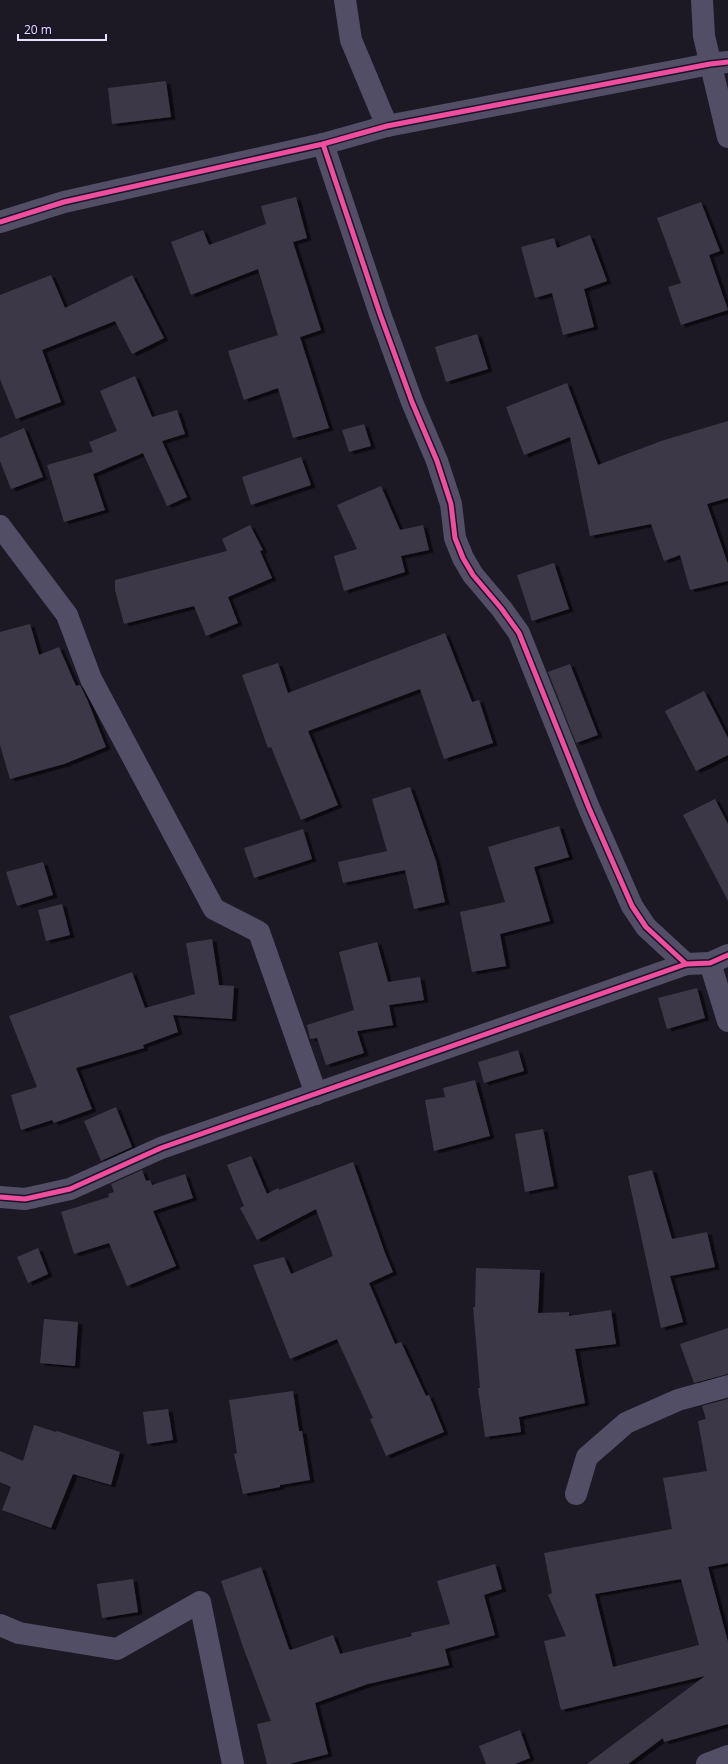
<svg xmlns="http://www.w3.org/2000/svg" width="728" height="1764" viewBox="0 0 728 1764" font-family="'Open Sans',sans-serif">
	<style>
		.building { fill: #3c3847; fill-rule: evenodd; filter: url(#shadow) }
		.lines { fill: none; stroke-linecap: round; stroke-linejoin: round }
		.minor { stroke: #524e66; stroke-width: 22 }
		.cycleway-casing { stroke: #1a132b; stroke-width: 8 }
		.cycleway { stroke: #ef4d9e; stroke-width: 5 }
	</style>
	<defs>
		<filter id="shadow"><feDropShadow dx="4.5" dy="2.5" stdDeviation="0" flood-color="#0009"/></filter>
	</defs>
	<rect width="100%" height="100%" fill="#1c1925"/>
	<g class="building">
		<path d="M166,81L171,117L112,124L108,88Z"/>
		<path d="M296,197L307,238L293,242L321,330L300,337L329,428L293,438L278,388L244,400L228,351L278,335L258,269L191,295L171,242L203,230L209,245L266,224L261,206Z"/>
		<path d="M701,202L720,251L709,255L728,310L681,325L668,287L681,283L657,218Z"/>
		<path d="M590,235L607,281L584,289L594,327L563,335L552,293L535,298L521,247L554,238L557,248Z"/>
		<path d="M51,275L65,308L132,275L164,338L132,354L115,321L42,350L61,402L16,419L0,379V295Z"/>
		<path d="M477,334L488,369L446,382L435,347Z"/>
		<path d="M135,376L152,417L177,410L185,434L162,441L187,497L167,506L143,453L93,474L105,510L64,522L47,465L93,452L89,442L117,431L100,391Z"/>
		<path d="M567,383L598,465L661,441L728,421V498L707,504L728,564V581L690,590L680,555L664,561L651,524L590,536L570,437L524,455L506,407Z"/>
		<path d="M364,424L371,446L349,452L342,430Z"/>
		<path d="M24,428L43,477L11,489L0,461V438Z"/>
		<path d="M301,457L311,485L251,505L242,477Z"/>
		<path d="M381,486L400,530L423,525L429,550L401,556L405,572L344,591L334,556L357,549L337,505Z"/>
		<path d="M250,525L263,550L260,551L272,578L228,597L238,623L206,636L194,606L124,624L115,590V580L227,551L222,539Z"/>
		<path d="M554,563L569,609L532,621L517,575Z"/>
		<path d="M30,624L39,655L59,647L76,686L80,685L87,699L106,747L64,764L10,779L0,745V632Z"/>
		<path d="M445,633L472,702L479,700L493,743L444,759L420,689L308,731L338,805L301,820L271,747L268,748L242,675L278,663L288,693Z"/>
		<path d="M570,664L598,735L576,743L548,672Z"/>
		<path d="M704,691L728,738V755L696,771L665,711Z"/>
		<path d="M410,787L436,861L445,902L414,909L405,870L343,883L338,862L387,851L372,799Z"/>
		<path d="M715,799L728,824V901L683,815Z"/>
		<path d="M559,826L569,857L534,867L550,921L500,934L506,966L472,972L460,912L505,902L488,847Z"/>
		<path d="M303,829L312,859L254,878L244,848Z"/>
		<path d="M43,862L53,895L17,906L6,872Z"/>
		<path d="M62,904L70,935L46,941L38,910Z"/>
		<path d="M212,939L219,985L234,986L232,1019L173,1015L178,1032L143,1045L144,1048L76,1068L92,1109L54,1123L52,1120L21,1130L11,1095L37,1087L9,1016L132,972L145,1008L195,994L186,943Z"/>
		<path d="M377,942L388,982L420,977L424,1000L389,1005L393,1025L357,1031L364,1053L326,1065L317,1038L310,1039L307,1025L354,1010L339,952Z"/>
		<path d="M697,988L705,1018L667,1029L658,998Z"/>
		<path d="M518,1050L524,1071L484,1083L478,1062Z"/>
		<path d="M475,1080L490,1136L434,1151L425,1100L445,1097L443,1088Z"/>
		<path d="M116,1107L132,1147L101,1161L84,1121Z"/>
		<path d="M543,1129L554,1186L525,1192L515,1134Z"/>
		<path d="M251,1156L267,1194L278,1188L279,1190L353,1162L385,1253L393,1272L369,1283L395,1344L401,1342L426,1396L429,1395L444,1432L386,1456L370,1419L373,1418L337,1339L290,1359L253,1265L284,1257L291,1274L333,1256L316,1209L257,1240L240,1208L244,1206L227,1165Z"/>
		<path d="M142,1170L146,1181L150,1180L152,1185L185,1174L193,1198L153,1211L176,1266L127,1286L109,1243L74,1254L61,1212L109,1197L108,1194L114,1192L111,1184Z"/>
		<path d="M652,1170L672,1239L707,1232L715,1267L670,1276L683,1322L661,1328L628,1176Z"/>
		<path d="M38,1248L48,1274L28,1283L17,1257Z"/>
		<path d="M476,1268L540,1270L538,1313L569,1312V1316L611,1310L616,1344L575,1349L585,1403L519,1417L521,1432L485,1437L478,1388H480L473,1307H475Z"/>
		<path d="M44,1319L78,1322L75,1366L40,1363Z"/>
		<path d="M728,1328V1374L694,1383L680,1344Z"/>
		<path d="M293,1391L299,1431H302L310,1480L280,1485V1487L243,1494L234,1454L237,1453L229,1400Z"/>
		<path d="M728,1399V1563L708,1567L728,1642V1724L664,1742L663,1738L628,1764H587L705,1676L561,1710L544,1641L566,1636L548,1595L552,1593L544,1553L672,1529L663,1478L707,1471L698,1421L706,1419L702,1406ZM681,1579L699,1645L613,1667L595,1594Z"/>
		<path d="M168,1409L173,1440L147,1444L143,1412Z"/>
		<path d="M34,1425L56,1432L57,1431L120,1452L111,1485L73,1474L51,1528L2,1510L11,1487L0,1482V1451L23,1461Z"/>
		<path d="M495,1564L502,1589L484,1595L495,1635L445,1649L449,1665L368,1684L315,1703L328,1754L289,1764H267L257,1724L271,1721L243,1647L221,1581L261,1567L289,1649L291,1650L333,1635L340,1654L412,1636L411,1633L450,1624L437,1581Z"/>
		<path d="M133,1579L138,1612L102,1618L97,1584Z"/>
		<path d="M520,1730L530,1758L515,1764H486L479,1746Z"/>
	</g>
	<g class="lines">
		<g class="minor">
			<path d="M345,0L351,40L387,126"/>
			<path d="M702,0L704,36L728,137"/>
			<path d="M323,144L380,314L412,402L437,461L451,504L455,538L463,558L473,575L501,608L519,633L589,808L632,906L646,927L686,964"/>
			<path d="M0,222L64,202L323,144L387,126L710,64L728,62"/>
			<path d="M0,526L67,615L91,679L214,909L259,932L316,1094"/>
			<path d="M710,963L728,1021"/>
			<path d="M0,1197L25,1199L70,1189L161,1148L686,964L710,963L728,955"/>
			<path d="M576,1494L587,1457L626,1423L678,1400L728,1386"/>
			<path d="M0,1625L19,1633L117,1649L200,1602L233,1764"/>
			<path d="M707,1764L728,1756"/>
		</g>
		<defs>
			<g id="cycleway">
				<path d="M323,144L380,314L412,402L437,461L451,504L455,538L463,558L473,575L501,608L519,633L589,808L632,906L646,927L686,964"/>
				<path d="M0,222L64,202L323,144L387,126L710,64L728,62"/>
				<path d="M0,1197L25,1199L70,1189L161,1148L686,964L710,963L728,955"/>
			</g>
		</defs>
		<use href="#cycleway" class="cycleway-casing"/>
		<use href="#cycleway" class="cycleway"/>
	</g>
	<path d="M18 34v6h88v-6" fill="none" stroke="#e6dffe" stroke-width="2"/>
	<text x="24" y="34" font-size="12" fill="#e6dffe" stroke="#1a132b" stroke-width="3" paint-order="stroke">20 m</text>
</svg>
